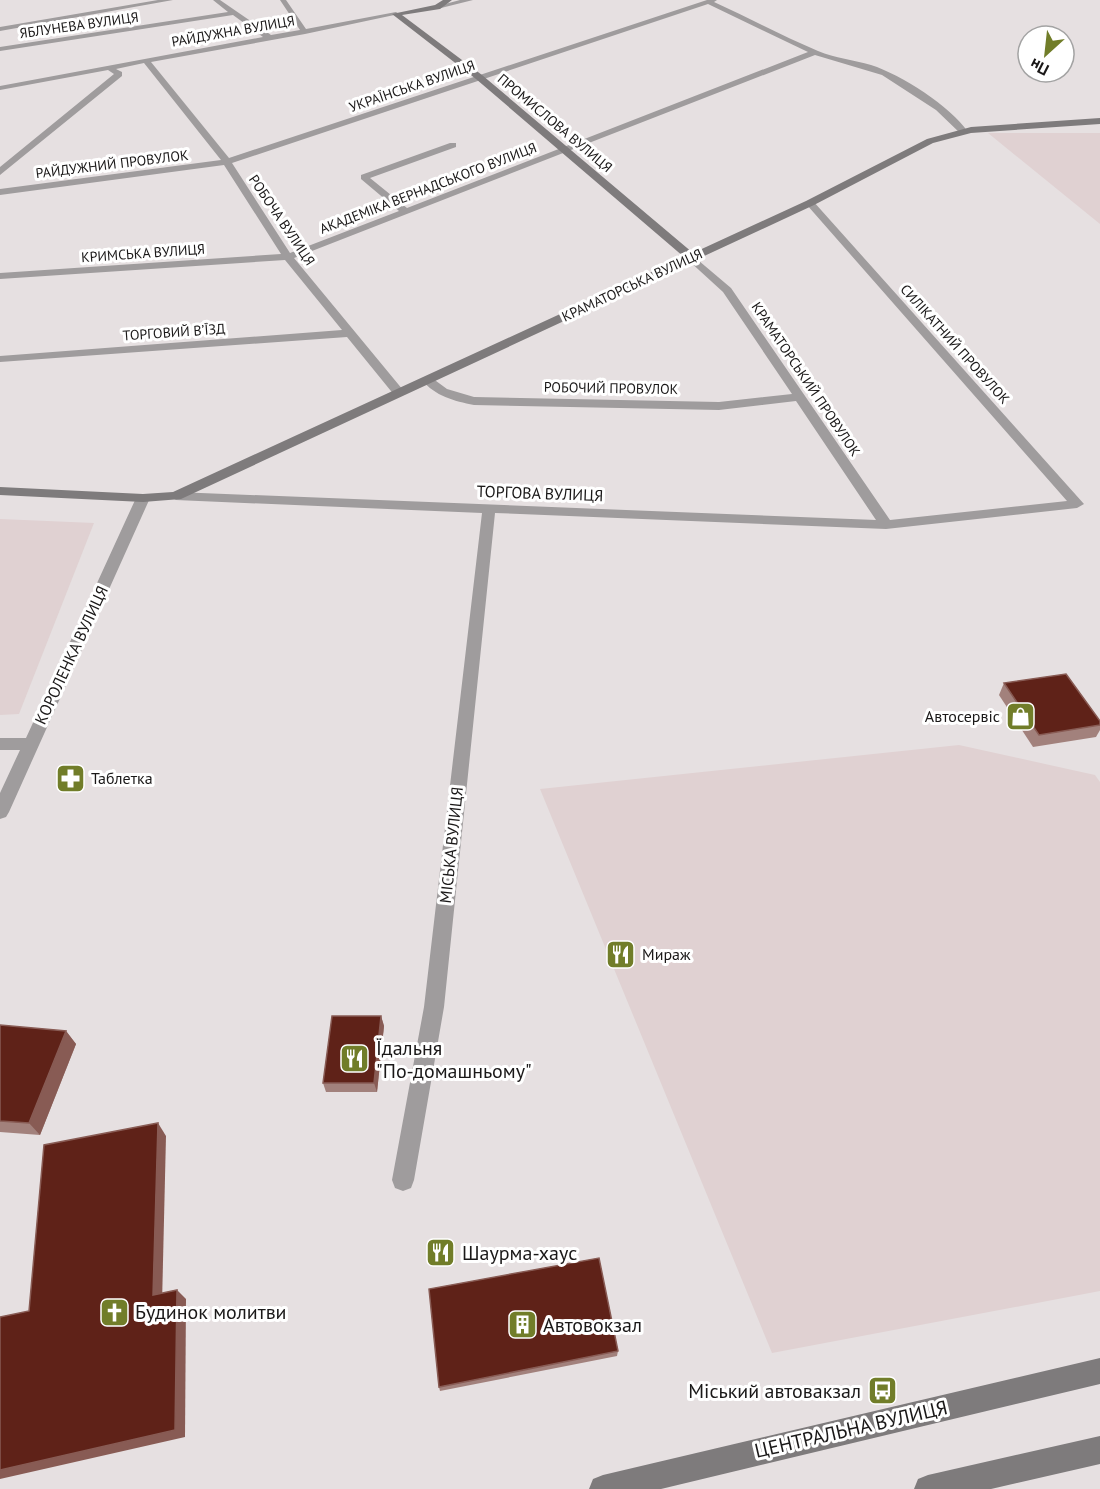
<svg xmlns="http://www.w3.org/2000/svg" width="1100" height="1489" viewBox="0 0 1100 1489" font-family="'PT Sans',sans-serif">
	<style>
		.built { fill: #e0d1d2 }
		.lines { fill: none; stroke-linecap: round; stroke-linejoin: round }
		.street { fill: #9f9c9d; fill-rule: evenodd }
		.secondary { fill: #7e7b7c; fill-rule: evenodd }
		.wall { fill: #a2817c }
		.shaded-wall { fill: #885b54 }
		.building { fill: #5f2218; stroke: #885b54; stroke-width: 1.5 }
		.labels { text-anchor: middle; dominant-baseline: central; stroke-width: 6; stroke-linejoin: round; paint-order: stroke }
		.far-street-label { font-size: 14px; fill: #1a1818; stroke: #fff }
		.street-label { font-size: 16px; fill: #1a1818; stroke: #fff }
		.poi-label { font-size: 16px; fill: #1a1818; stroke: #fff; text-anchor: start }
		.near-poi-label { font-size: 20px; fill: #1a1818; stroke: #fff; text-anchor: start }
		.near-street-label { font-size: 20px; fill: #1a1818; stroke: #fff }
	</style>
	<rect width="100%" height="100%" fill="#e6e0e1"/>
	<g class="built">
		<path d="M988,133H1100V224Z"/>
		<path d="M0,519L94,523L19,714L0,715Z"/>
		<path d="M959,745L1095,775L1100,782V1291L772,1353L540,789Z"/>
	</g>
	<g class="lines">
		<g class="street">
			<path d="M158,0H173L0,31V27Z"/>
			<path d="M213,0H220L271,35L300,30L280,0H286L306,29L396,12L399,14L305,34L151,62L229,158L707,0H717L714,2C749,18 783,36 818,51C835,58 854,60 871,65C902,75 950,106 968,132L961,134L936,110L882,75L815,55L294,258L403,390L405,393L399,397L395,396L347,337L0,362V356L342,330L285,260L0,279V273L281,254L224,165L0,195V189L221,160L144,63L116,69L122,72V76L0,175V167L114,74L108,70L0,90V86L263,37L233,15L0,51V47L228,12ZM708,4L808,52L407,208L370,178L456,147V143H450L361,175V179L399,211L290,253L232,163Z"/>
			<path d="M460,0H473L437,9L434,7Z"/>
			<path d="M807,201H813L1084,504L1077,508L886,529L495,513L444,1007L414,1180L411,1188L403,1191L395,1188L392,1180L424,1007L482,513L176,500L169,496L176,492L876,520L796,401L719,410L474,405C454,401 435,396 422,380L424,378H432L447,389L474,397L719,402L792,394L723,292L688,260L687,258L692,255L731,288L890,520L1067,501L807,205Z"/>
			<path d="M143,494L150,498L9,812L6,817L0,819V793L20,750H0V738H26L136,498Z"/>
		</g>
		<g class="secondary">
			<path d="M443,0H452L440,9L402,15L482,75L693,253L806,201L927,139L971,127L1100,118V124L971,133L933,143L814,205L181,499L143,502L0,495V487L143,494L173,492L684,257L476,79L392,14L435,5Z"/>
			<path d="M1100,1358V1384L661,1489H589L593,1479L603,1475Z"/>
			<path d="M1100,1436V1464L991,1489H914L918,1479L928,1475Z"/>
		</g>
	</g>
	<g class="wall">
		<path d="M1004,683L1100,721V730L1096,737L1033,747L999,695Z"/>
		<path d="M381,1016L384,1026L377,1092H326L323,1083Z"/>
		<path d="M0,1025L66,1031L76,1044L40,1135L0,1132Z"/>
		<path d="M618,1351L617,1356L440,1391L439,1387Z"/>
	</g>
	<g class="shaded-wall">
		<path d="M381,1016L384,1026L377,1092L374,1083Z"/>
		<path d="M66,1031L76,1044L40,1135L29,1123Z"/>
		<path d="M158,1123L166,1136L162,1304L153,1295Z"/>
		<path d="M177,1290L186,1299L185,1437L0,1479V1470Z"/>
	</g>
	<g class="building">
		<path d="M1066,674L1100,721V725L1039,735L1004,683Z"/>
		<path d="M332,1016H381L374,1083H323Z"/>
		<path d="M0,1025L66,1031L29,1123L0,1121Z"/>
		<path d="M158,1123L153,1295L177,1290L175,1430L0,1470V1317L29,1311L44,1145Z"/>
		<path d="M599,1258L618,1351L439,1387L429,1289Z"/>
	</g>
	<defs>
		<symbol id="shop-square" viewBox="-11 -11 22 22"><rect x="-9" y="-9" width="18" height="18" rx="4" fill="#717d29" stroke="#fff"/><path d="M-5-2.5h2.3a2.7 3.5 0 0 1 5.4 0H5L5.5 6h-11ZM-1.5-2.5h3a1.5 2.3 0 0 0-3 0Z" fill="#fff"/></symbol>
		<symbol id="pharmacy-square" viewBox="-11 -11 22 22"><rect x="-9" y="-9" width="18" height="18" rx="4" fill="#717d29" stroke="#fff"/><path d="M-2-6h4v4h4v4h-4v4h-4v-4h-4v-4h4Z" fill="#fff"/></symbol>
		<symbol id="restaurant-square" viewBox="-11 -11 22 22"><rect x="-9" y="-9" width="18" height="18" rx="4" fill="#717d29" stroke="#fff"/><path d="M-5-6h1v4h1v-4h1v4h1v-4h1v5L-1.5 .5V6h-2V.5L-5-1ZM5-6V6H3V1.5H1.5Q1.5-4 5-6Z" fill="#fff"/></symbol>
		<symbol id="church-square" viewBox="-11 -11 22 22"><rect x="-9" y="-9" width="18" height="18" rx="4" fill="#717d29" stroke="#fff"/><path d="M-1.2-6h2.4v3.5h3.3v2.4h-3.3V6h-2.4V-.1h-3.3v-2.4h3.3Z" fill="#fff"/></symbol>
		<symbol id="building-square" viewBox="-11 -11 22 22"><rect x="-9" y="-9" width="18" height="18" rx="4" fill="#717d29" stroke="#fff"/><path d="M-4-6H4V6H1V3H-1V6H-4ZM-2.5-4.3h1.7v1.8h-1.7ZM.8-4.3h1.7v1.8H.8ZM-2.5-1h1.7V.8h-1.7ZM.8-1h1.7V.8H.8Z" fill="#fff"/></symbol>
		<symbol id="bus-square" viewBox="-11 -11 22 22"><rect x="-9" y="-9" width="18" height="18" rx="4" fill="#717d29" stroke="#fff"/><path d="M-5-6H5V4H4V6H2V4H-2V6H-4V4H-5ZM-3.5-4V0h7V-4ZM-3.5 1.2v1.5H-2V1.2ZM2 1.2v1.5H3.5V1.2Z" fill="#fff"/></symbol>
	</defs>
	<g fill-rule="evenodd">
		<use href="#shop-square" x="1004" y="700" width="33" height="33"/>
		<use href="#pharmacy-square" x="54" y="762" width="33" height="33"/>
		<use href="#restaurant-square" x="604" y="938" width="33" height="33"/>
		<use href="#restaurant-square" x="338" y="1042" width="33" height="33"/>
		<use href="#restaurant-square" x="424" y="1236" width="33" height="33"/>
		<use href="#church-square" x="98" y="1296" width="33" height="33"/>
		<use href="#building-square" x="506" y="1308" width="33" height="33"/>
		<use href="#bus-square" x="866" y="1374" width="33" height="33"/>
	</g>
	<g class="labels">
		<g class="far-street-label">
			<text transform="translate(79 25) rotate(-8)">ЯБЛУНЕВА ВУЛИЦЯ</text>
			<text transform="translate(233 31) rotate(-10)">РАЙДУЖНА ВУЛИЦЯ</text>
			<text transform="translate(412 86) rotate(-19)">УКРАЇНСЬКА ВУЛИЦЯ</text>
			<text transform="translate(555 123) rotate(40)">ПРОМИСЛОВА ВУЛИЦЯ</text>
			<text transform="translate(112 164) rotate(-7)">РАЙДУЖНИЙ ПРОВУЛОК</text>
			<text transform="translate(428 188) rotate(-21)">АКАДЕМІКА ВЕРНАДСЬКОГО ВУЛИЦЯ</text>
			<text transform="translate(282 220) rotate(56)">РОБОЧА ВУЛИЦЯ</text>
			<text transform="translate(143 253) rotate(-4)">КРИМСЬКА ВУЛИЦЯ</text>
			<text transform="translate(632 285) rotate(-25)">КРАМАТОРСЬКА ВУЛИЦЯ</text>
			<text transform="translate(174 332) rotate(-4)">ТОРГОВИЙ В’ЇЗД</text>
			<text transform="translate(955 344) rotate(48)">СИЛІКАТНИЙ ПРОВУЛОК</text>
			<text transform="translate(806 379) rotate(56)">КРАМАТОРСЬКИЙ ПРОВУЛОК</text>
			<text transform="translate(611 388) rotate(1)">РОБОЧИЙ ПРОВУЛОК</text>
		</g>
		<g class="street-label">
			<text transform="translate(540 493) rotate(2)">ТОРГОВА ВУЛИЦЯ</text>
			<text transform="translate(71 655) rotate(-65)">КОРОЛЕНКА ВУЛИЦЯ</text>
			<text transform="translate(451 845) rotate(-84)">МІСЬКА ВУЛИЦЯ</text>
		</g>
		<g class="poi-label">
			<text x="1000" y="716" text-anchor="end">Автосервіс</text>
			<text x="91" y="778">Таблетка</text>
			<text x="642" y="954">Мираж</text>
		</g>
		<g class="near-poi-label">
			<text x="376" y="1048">Їдальня<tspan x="376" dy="23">"По-домашньому"</tspan></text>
			<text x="462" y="1253">Шаурма-хаус</text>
			<text x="135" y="1312">Будинок молитви</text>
			<text x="543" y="1325">Автовокзал</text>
			<text x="861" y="1391" text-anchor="end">Міський автовакзал</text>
		</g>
		<g class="near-street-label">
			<text transform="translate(851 1429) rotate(-13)">ЦЕНТРАЛЬНА ВУЛИЦЯ</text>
		</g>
	</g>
	<g transform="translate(1046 54) rotate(207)"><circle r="28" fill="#ffffff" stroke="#a3a3a3" stroke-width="1.5"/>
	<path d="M0-4.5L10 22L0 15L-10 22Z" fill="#717d29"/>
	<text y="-9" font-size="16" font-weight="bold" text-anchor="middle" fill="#1a1818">Пн</text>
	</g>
</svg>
